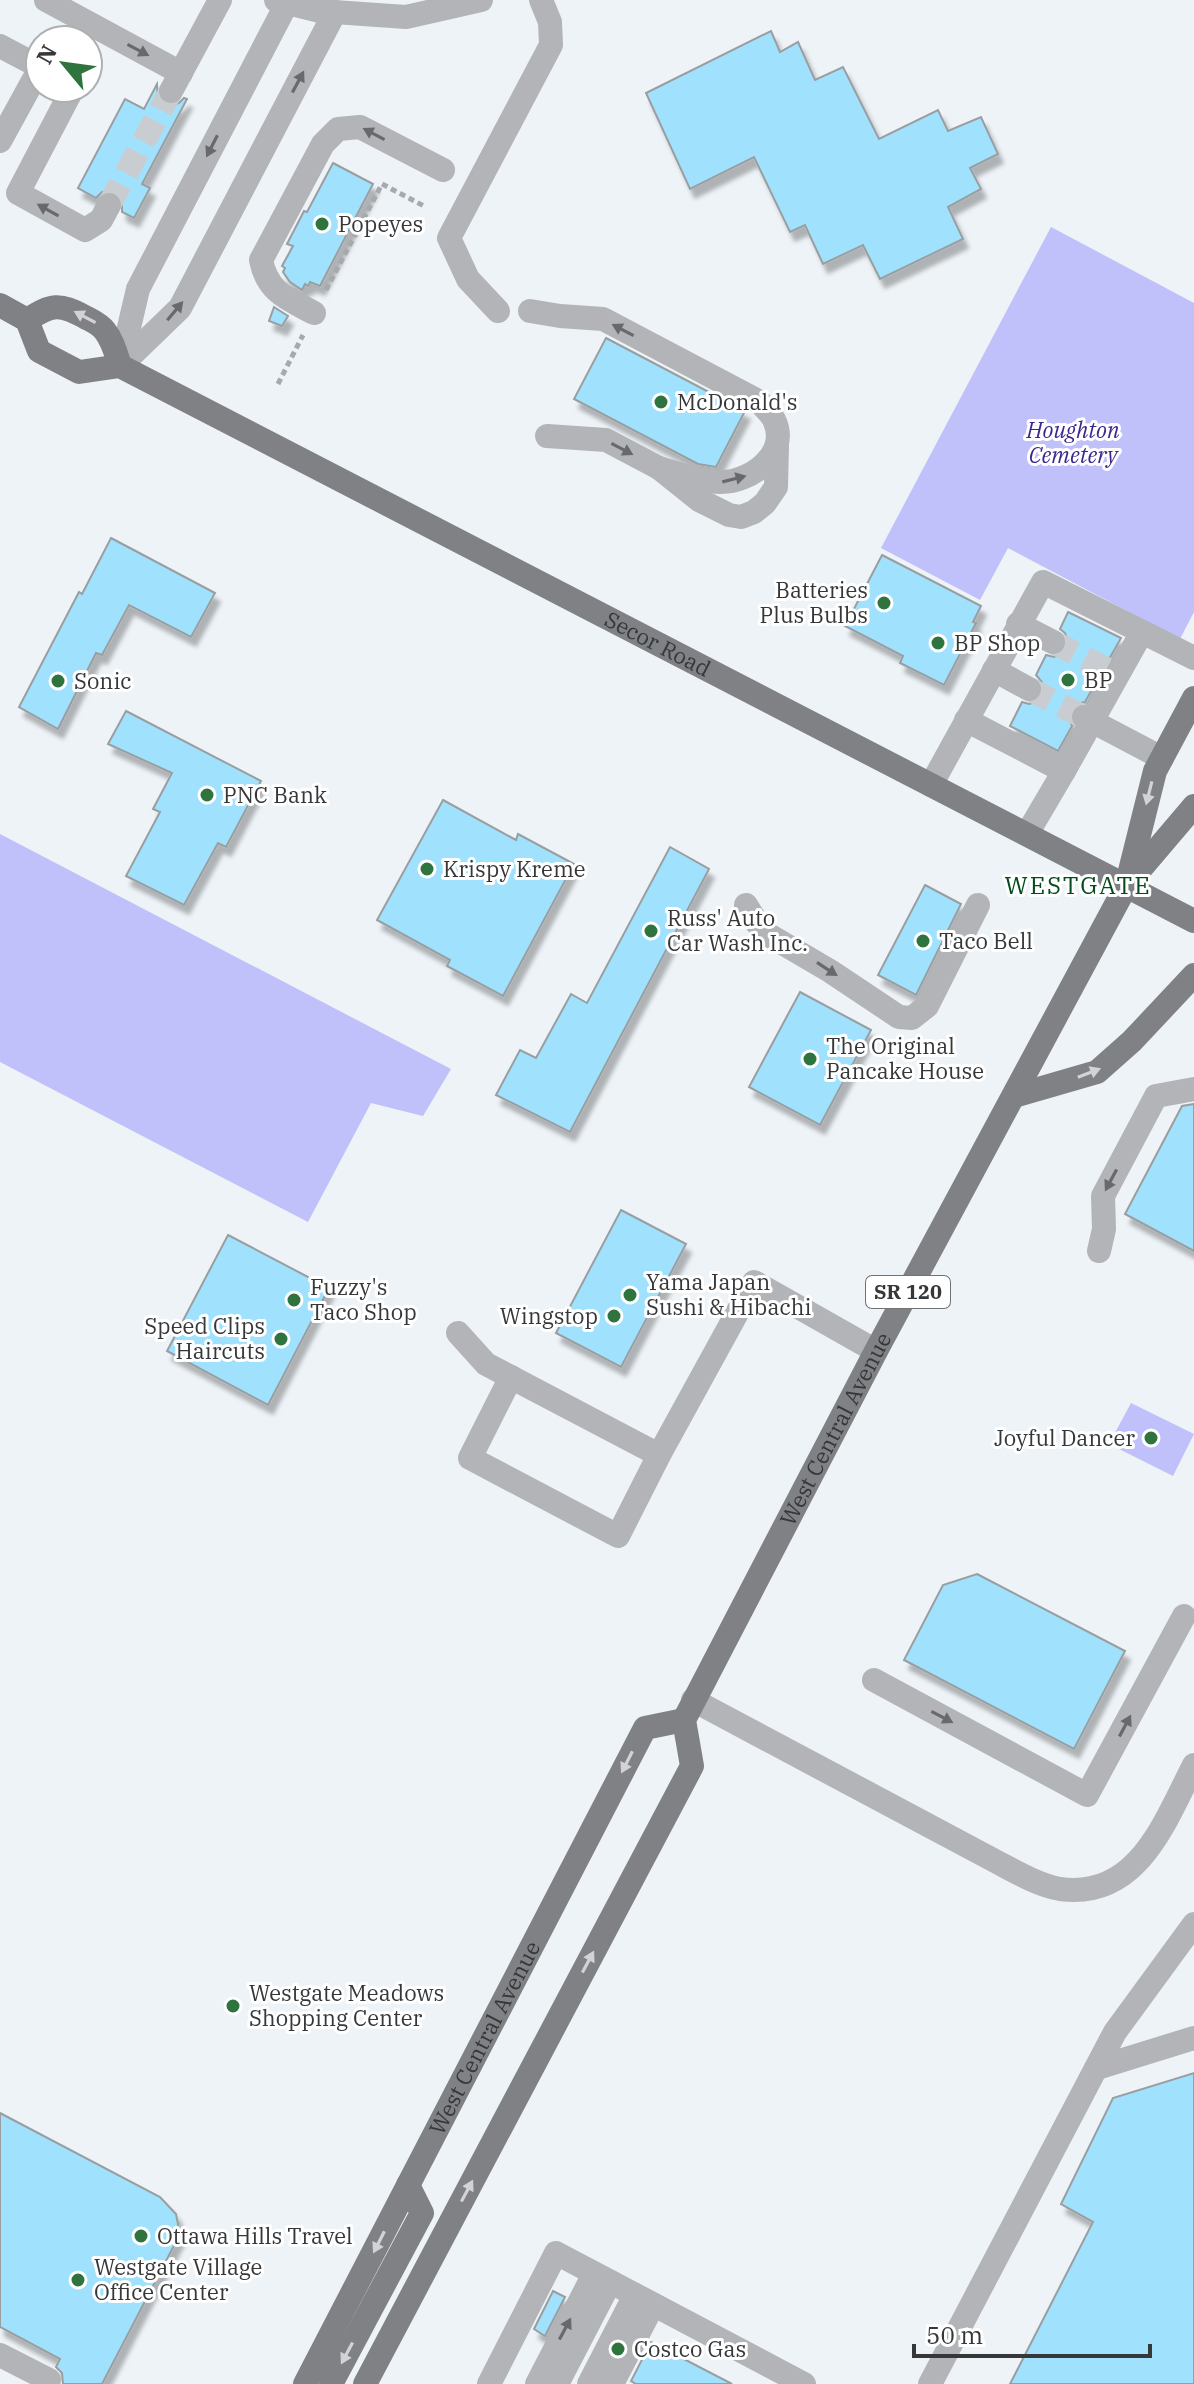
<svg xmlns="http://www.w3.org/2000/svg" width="1194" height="2384" viewBox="0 0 1194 2384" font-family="'IBM Plex Serif',serif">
<defs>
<filter id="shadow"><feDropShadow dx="5" dy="9" stdDeviation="2" flood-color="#0004"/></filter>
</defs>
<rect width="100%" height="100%" fill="#eef3f7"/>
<g fill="#c0c0fa">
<path d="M 1051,227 L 1194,303 L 1194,612 L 1180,639 L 1008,548 L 980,600 L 881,548 Z"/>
<path d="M 0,834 L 451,1069 L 423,1116 L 371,1103 L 308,1222 L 0,1062 Z"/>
<path d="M 1131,1403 L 1194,1434 L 1173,1476 L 1109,1444 Z"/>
</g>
<g fill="#a0e2fe" stroke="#999ea1" stroke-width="2" filter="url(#shadow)">
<path d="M 771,31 L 780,52 L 798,42 L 815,80 L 843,67 L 879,139 L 938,110 L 948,131 L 981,117 L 998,154 L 970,168 L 981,189 L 948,207 L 963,239 L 880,279 L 863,245 L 823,264 L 805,225 L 790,232 L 754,157 L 690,189 L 646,93 Z"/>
<path d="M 157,84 L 158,98 L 165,104 L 172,106 L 179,103 L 184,98 L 187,99 L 142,184 L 150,188 L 134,218 L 122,212 L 122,198 L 115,191 L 102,192 L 96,198 L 78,188 L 125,99 L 144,109 Z"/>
<path d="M 333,163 L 373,184 L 320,286 L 310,282 L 308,286 L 305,284 L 302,290 L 290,282 L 283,272 L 285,268 L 282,266 L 293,246 L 287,244 L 304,211 L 307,212 Z"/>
<path d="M 274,307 L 288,316 L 282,326 L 269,321 Z"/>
<path d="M 606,338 L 745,411 L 716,467 L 698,464 L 574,399 Z"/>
<path d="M 111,538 L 215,593 L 191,637 L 129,605 L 102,655 L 96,653 L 58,729 L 19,707 L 79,592 L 82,594 Z"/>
<path d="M 882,555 L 981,606 L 973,622 L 976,623 L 944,685 L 900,663 L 903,656 L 845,626 Z"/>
<path d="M 1068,612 L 1121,638 L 1085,702 L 1077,704 L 1071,709 L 1069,718 L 1072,726 L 1058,751 L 1010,726 L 1022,702 L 1029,704 L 1036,702 L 1042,695 L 1042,682 L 1036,675 L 1046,655 L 1054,657 L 1066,650 L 1068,640 L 1065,633 L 1060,629 Z"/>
<path d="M 126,711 L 261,781 L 226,847 L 218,843 L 184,905 L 126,876 L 160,812 L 153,809 L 172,773 L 108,744 Z"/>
<path d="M 443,800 L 516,840 L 518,834 L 574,864 L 503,996 L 447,966 L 450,960 L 377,920 Z"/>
<path d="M 670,847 L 709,869 L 570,1132 L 496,1095 L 520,1050 L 536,1058 L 571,994 L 587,1003 Z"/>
<path d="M 925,885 L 961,904 L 916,995 L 878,975 Z"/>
<path d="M 800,992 L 871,1030 L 820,1125 L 749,1087 Z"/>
<path d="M 1194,1104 L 1194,1251 L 1125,1214 L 1182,1106 Z"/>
<path d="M 621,1210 L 686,1244 L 621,1367 L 556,1333 Z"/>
<path d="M 228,1235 L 329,1288 L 268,1405 L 167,1351 Z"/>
<path d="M 977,1574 L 1125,1651 L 1074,1749 L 904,1660 L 943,1585 Z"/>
<path d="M 1194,2073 L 1194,2384 L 1010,2384 L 1093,2222 L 1061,2204 L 1113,2098 Z"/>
<path d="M 0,2113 L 160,2197 L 176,2214 L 180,2234 L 102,2384 L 63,2384 L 62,2373 L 56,2367 L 60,2359 L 0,2327 Z"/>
<path d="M 553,2291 L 565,2297 L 545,2336 L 534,2329 Z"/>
<path d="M 651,2342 L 732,2384 L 636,2384 L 631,2381 Z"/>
</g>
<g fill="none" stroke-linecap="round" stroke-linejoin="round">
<g stroke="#c9cdd1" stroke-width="24" stroke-dasharray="24 12" stroke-linecap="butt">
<path d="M 109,205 L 171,91"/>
<path d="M 1053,642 L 1108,670"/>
<path d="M 1029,689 L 1084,717"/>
</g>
<g stroke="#a6aaad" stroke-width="5" stroke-dasharray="6 4" stroke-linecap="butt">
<path d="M 326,290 L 382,184 L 424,206"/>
<path d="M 278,384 L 303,335"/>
</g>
<g stroke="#b3b4b7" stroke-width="24">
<path d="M 46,0 L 181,73"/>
<path d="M 276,0 L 320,11 L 406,17 L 481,0"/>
<path d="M 0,46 L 40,67"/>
<path d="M 73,88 L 18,193 L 85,230 L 101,220 L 109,205"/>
<path d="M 171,91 L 220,0"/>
<path d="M 0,141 L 40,68"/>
<path d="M 498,311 L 468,279 L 449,238 L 551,45 L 550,22 L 541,0"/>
<path d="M 530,311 L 560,316 L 603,319 L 760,402 C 764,408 773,415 775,422 C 789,455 749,483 720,482 C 700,482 678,473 659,468"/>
<path d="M 314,313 C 288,299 267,292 261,260 L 323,144 L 338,129 L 360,127 L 443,170"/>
<path d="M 120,366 L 180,308 L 335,12"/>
<path d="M 120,366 L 138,289 L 287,3"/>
<path d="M 547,436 L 606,440 L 659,468 L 699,500 L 729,515 L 741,517 L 754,512 L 765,503 L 776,487 L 777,445"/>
<path d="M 1018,624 L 1053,642"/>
<path d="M 994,670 L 1029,689"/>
<path d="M 1084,717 L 1162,758"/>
<path d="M 966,720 L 1064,771 L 1142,632"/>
<path d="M 931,785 L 1043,582 L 1194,658"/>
<path d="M 1027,834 L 1064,771"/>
<path d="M 746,905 L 762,931 L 830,971 L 899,1017 L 912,1018 L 927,1006 L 978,905"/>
<path d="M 1099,1251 L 1104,1229 L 1103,1196 L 1156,1096 L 1194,1089"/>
<path d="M 458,1333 L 486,1364 L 659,1455 L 754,1282 L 876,1351"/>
<path d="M 511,1377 L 470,1458 L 618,1536 L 659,1455"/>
<path d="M 874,1680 L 1087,1795 L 1184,1616"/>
<path d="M 693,1700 L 997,1862 C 1016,1872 1038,1885 1060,1889 C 1138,1900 1165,1821 1194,1765"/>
<path d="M 1097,2068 L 1194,2038"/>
<path d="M 0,2355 L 49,2380"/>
<path d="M 489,2384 L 556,2253 L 804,2384"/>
<path d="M 537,2384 L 594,2274"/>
<path d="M 557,2384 L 610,2282"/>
<path d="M 589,2384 L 635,2295"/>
<path d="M 612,2384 L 653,2305"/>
<path d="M 930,2384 L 1115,2032 L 1194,1924"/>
</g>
<g stroke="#7f8185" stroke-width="24">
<path id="s1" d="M 0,305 L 27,320 L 39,351 L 79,372 L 120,366 L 1194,921"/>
<path d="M 27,320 C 52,304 59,303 85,317 C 92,321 100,324 105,331 C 113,341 116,354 120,366"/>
<path d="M 1128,879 L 1155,771 L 1194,698"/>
<path d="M 1014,1096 L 1097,1072 L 1132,1041 L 1194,975"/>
<path id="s2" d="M 305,2384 L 645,1728 L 684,1720"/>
<path d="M 331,2384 L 422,2213 L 408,2185"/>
<path id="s3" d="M 365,2384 L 692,1766 L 684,1720 L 876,1351 L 1126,886 L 1194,806"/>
</g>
</g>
<defs><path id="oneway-solid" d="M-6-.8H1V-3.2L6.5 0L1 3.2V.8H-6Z" transform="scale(2)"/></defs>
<g fill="#67696b">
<use href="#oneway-solid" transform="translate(138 50) rotate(28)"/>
<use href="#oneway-solid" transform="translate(298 82) rotate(-62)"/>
<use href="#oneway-solid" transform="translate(374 134) rotate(-152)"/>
<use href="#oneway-solid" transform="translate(212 146) rotate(117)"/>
<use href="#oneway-solid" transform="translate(48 210) rotate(-151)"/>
<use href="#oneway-solid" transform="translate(175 311) rotate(-50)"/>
<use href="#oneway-solid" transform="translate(623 330) rotate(-152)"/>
<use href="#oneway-solid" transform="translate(622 449) rotate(28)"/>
<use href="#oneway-solid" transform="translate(734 479) rotate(-14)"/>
<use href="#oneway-solid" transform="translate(827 969) rotate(33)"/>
<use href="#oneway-solid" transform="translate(1111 1180) rotate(118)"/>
<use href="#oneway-solid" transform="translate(942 1717) rotate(28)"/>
<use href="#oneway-solid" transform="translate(1125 1726) rotate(-62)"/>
<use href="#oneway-solid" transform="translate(565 2329) rotate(-62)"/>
</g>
<g fill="#d2d3d4">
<use href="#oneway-solid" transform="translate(85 317) rotate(-152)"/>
<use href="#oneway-solid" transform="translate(1149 793) rotate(104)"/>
<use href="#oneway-solid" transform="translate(1089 1073) rotate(-21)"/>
<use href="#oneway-solid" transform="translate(627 1762) rotate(117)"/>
<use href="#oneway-solid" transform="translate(588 1962) rotate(-62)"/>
<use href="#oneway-solid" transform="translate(467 2191) rotate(-62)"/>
<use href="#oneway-solid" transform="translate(379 2242) rotate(117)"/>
<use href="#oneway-solid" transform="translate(347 2353) rotate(118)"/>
</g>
<g fill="#2f743f" stroke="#fff" stroke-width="3">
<circle cx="322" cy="224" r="8"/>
<circle cx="661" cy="402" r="8"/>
<circle cx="884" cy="603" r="8"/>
<circle cx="938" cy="643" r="8"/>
<circle cx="1068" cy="680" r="8"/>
<circle cx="58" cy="681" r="8"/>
<circle cx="207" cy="795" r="8"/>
<circle cx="427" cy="869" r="8"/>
<circle cx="651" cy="931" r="8"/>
<circle cx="923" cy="941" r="8"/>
<circle cx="810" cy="1059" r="8"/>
<circle cx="630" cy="1295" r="8"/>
<circle cx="294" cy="1300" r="8"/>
<circle cx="614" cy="1316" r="8"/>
<circle cx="281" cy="1339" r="8"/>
<circle cx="1151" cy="1438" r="8"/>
<circle cx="233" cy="2006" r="8"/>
<circle cx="141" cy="2236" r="8"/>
<circle cx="78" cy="2280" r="8"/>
<circle cx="618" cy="2349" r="8"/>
</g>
<g text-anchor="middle" stroke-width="6" stroke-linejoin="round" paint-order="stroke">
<rect fill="#fff" stroke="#727374" stroke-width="2" x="866" y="1276" width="84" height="32" rx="6"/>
<g font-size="20" font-weight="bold" fill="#353738">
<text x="908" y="1299">SR 120</text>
</g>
<g font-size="22" fill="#353738" stroke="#fff" text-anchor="start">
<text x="338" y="232">Popeyes</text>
<text x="677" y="410">McDonald's</text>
<text x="868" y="598" text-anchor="end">Batteries<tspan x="868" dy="25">Plus Bulbs</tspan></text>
<text x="954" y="651">BP Shop</text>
<text x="1084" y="688">BP</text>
<text x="74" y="689">Sonic</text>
<text x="223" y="803">PNC Bank</text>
<text x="443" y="877">Krispy Kreme</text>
<text x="667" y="926">Russ' Auto<tspan x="667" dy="25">Car Wash Inc.</tspan></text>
<text x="939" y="949">Taco Bell</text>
<text x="826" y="1054">The Original<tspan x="826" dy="25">Pancake House</tspan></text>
<text x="646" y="1290">Yama Japan<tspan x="646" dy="25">Sushi &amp; Hibachi</tspan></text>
<text x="310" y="1295">Fuzzy's<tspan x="310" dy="25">Taco Shop</tspan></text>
<text x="598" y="1324" text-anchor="end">Wingstop</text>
<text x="265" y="1334" text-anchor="end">Speed Clips<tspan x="265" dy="25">Haircuts</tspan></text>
<text x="1135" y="1446" text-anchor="end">Joyful Dancer</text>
<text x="249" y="2001">Westgate Meadows<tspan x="249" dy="25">Shopping Center</tspan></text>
<text x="157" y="2244">Ottawa Hills Travel</text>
<text x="94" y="2275">Westgate Village<tspan x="94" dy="25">Office Center</tspan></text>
<text x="634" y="2357">Costco Gas</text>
</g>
<g font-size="22" font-style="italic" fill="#3c288d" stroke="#fff">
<text x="1073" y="438">Houghton<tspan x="1073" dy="25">Cemetery</tspan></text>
</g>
<g font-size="22" fill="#353738" stroke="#fff">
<text dy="8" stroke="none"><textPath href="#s1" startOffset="756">Secor Road</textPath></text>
<text dy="8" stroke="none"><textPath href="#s3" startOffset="1074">West Central Avenue</textPath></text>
<text dy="8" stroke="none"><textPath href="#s2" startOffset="390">West Central Avenue</textPath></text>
</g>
<g font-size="24" letter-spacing="2" fill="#034b1c" stroke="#fff">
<text x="1078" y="894">WESTGATE</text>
</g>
</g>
<g transform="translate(64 64) rotate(299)"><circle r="38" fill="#ffffff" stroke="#aeafaf" stroke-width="2"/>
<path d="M0-6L14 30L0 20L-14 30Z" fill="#2f743f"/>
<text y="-12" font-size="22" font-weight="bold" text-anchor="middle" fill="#353738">N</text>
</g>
<path d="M914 2344v12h236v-12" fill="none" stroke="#353738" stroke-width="4"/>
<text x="926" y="2344" font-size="24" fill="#353738" stroke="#ffffff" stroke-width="6" paint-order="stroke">50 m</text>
</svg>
